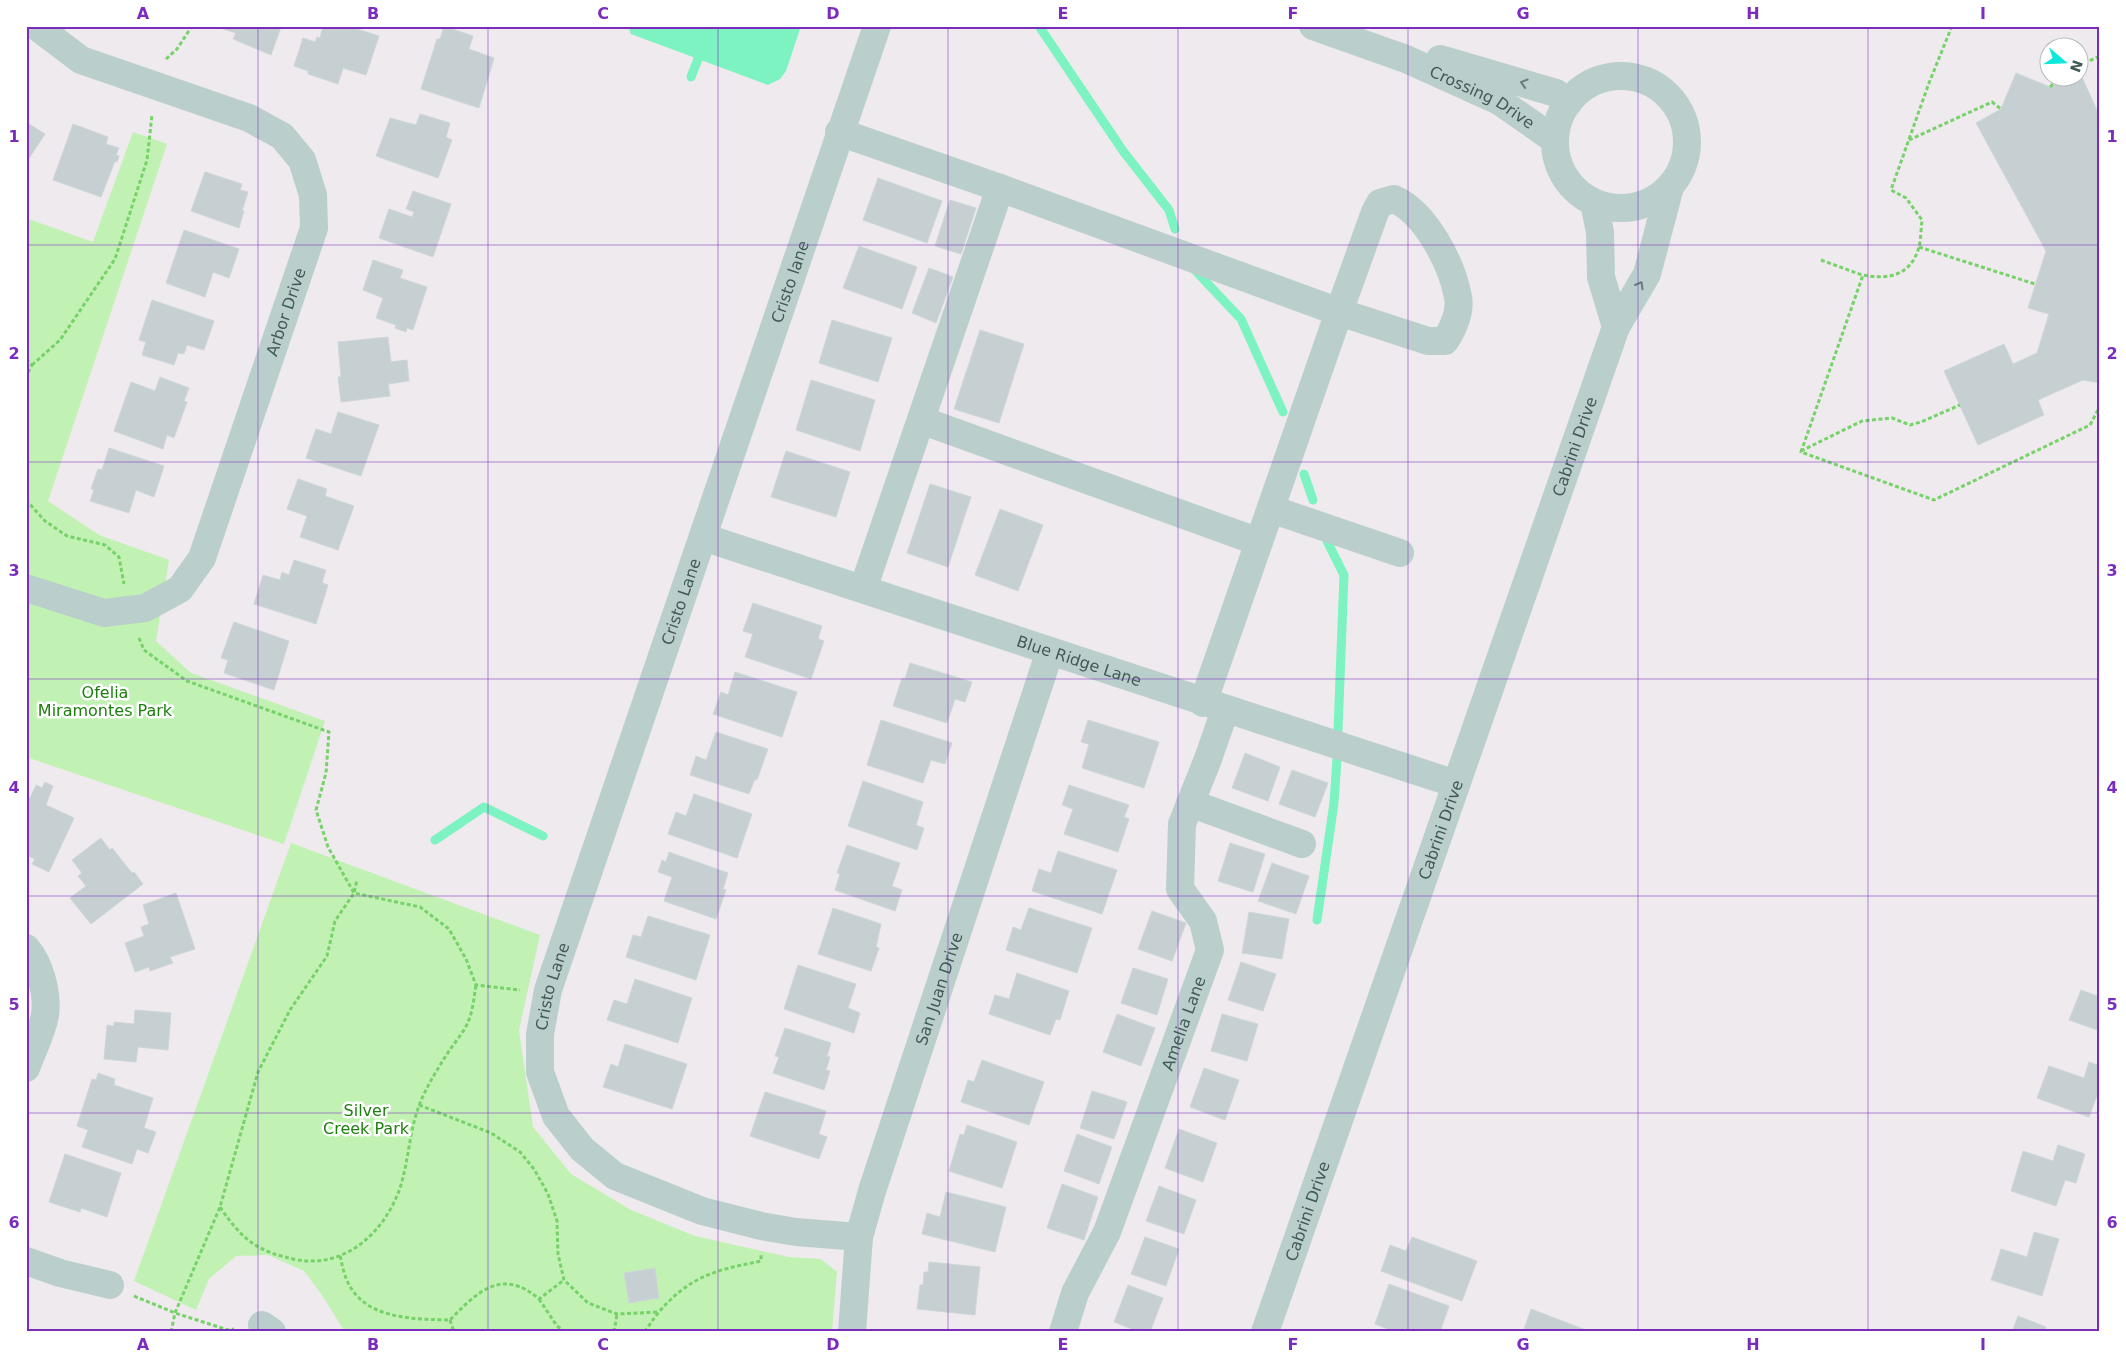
<svg xmlns="http://www.w3.org/2000/svg" width="2126" height="1358" viewBox="0 0 2126 1358" font-family="'DejaVu Sans',sans-serif">
<rect width="100%" height="100%" fill="#eeeaed"/>
<g fill="#c2f2b3">
<path d="M 133,132 L 167,144 L 48,501 L 99,535 L 169,560 L 156,641 L 191,673 L 325,721 L 284,844 L 26,757 L 26,218 L 93,242 Z"/>
<path d="M 291,843 L 540,935 L 519,1030 L 533,1127 L 571,1174 L 631,1210 L 695,1236 L 789,1257 L 821,1259 L 837,1272 L 832,1332 L 345,1332 L 322,1295 L 304,1271 L 268,1255 L 236,1256 L 209,1279 L 196,1310 L 134,1281 Z"/>
</g>
<path fill="#7cf3c1" d="M 628,26 L 801,26 L 786,71 L 780,79 L 768,85 L 631,34 Z"/>
<g fill="none" stroke-linecap="round" stroke-linejoin="round">
<g stroke="#7cf3c1" stroke-width="9">
<path d="M 1039,26 L 1123,151 L 1169,210 L 1175,229"/>
<path d="M 691,77 L 711,26"/>
<path d="M 1192,267 L 1241,319 L 1283,412"/>
<path d="M 1304,474 L 1313,500"/>
<path d="M 1327,541 L 1344,575 L 1338,730"/>
<path d="M 435,840 L 484,807 L 543,836"/>
<path d="M 1317,920 L 1334,803 L 1337,759"/>
</g>
</g>
<g fill="#c6cfd1" stroke="#ced7d8">
<path d="M 224,26 L 278,26 L 281,27 L 271,55 L 233,39 L 236,33 L 223,29 Z"/>
<path d="M 323,26 L 348,26 L 379,36 L 366,75 L 343,68 L 338,84 L 308,74 L 308,71 L 294,66 L 303,38 L 315,42 L 317,37 L 320,38 Z"/>
<path d="M 444,26 L 473,36 L 469,49 L 494,58 L 479,108 L 421,89 L 437,39 L 440,39 Z"/>
<path d="M 2016,73 L 2050,87 L 2071,78 L 2078,78 L 2080,73 L 2100,117 L 2100,383 L 2083,380 L 2038,400 L 2044,415 L 1978,445 L 1944,371 L 2004,344 L 2013,364 L 2037,353 L 2049,314 L 2028,308 L 2046,251 L 1976,123 L 2001,109 Z"/>
<path d="M 420,114 L 450,123 L 446,137 L 452,140 L 438,178 L 376,156 L 390,118 L 416,125 Z"/>
<path d="M 26,122 L 45,134 L 26,163 Z"/>
<path d="M 73,124 L 108,137 L 106,144 L 119,148 L 116,155 L 119,156 L 117,162 L 115,161 L 101,197 L 53,180 Z"/>
<path d="M 205,172 L 242,184 L 240,190 L 248,192 L 242,211 L 244,211 L 239,228 L 191,211 Z"/>
<path d="M 878,178 L 942,201 L 927,243 L 863,220 Z"/>
<path d="M 413,191 L 451,204 L 433,257 L 379,238 L 389,209 L 412,217 L 414,212 L 406,209 Z"/>
<path d="M 950,200 L 976,208 L 961,254 L 935,246 Z"/>
<path d="M 184,230 L 239,249 L 229,278 L 213,272 L 205,297 L 166,283 Z"/>
<path d="M 859,246 L 917,267 L 902,309 L 843,288 Z"/>
<path d="M 373,260 L 403,270 L 400,278 L 427,287 L 413,330 L 407,328 L 406,332 L 395,328 L 396,325 L 376,318 L 383,298 L 363,290 Z"/>
<path d="M 929,268 L 953,277 L 936,323 L 912,313 Z"/>
<path d="M 152,300 L 214,321 L 204,350 L 187,345 L 184,354 L 178,353 L 174,365 L 142,355 L 146,342 L 139,340 Z"/>
<path d="M 832,320 L 892,338 L 878,382 L 819,363 Z"/>
<path d="M 980,330 L 1024,344 L 999,423 L 954,409 Z"/>
<path d="M 388,337 L 391,362 L 407,360 L 409,381 L 388,384 L 390,396 L 341,402 L 338,377 L 341,377 L 338,342 Z"/>
<path d="M 160,377 L 189,388 L 184,401 L 187,402 L 174,438 L 167,435 L 163,449 L 114,431 L 131,382 L 155,391 Z"/>
<path d="M 811,380 L 875,400 L 860,451 L 796,430 Z"/>
<path d="M 338,412 L 379,425 L 361,476 L 306,458 L 316,429 L 331,434 Z"/>
<path d="M 109,448 L 164,466 L 154,497 L 136,490 L 129,513 L 90,501 L 94,490 L 91,489 L 98,469 L 102,470 Z"/>
<path d="M 786,451 L 850,472 L 836,517 L 771,497 Z"/>
<path d="M 298,479 L 327,489 L 325,496 L 354,506 L 338,550 L 300,537 L 307,516 L 287,509 Z"/>
<path d="M 930,484 L 971,497 L 948,567 L 907,553 Z"/>
<path d="M 1000,509 L 1043,525 L 1018,591 L 975,575 Z"/>
<path d="M 294,560 L 326,570 L 322,583 L 328,585 L 316,624 L 254,604 L 263,575 L 280,580 L 282,572 L 289,575 Z"/>
<path d="M 753,603 L 822,626 L 818,639 L 824,641 L 811,679 L 745,657 L 753,634 L 743,631 Z"/>
<path d="M 234,622 L 289,641 L 274,690 L 224,673 L 228,660 L 221,658 Z"/>
<path d="M 910,663 L 972,682 L 965,702 L 955,699 L 947,723 L 893,706 L 902,678 L 905,679 Z"/>
<path d="M 735,672 L 797,692 L 782,737 L 713,714 L 721,692 L 728,695 Z"/>
<path d="M 881,720 L 952,743 L 945,764 L 931,760 L 923,783 L 867,765 Z"/>
<path d="M 1088,720 L 1159,742 L 1144,788 L 1082,768 L 1089,744 L 1081,742 Z"/>
<path d="M 716,732 L 768,749 L 757,780 L 755,779 L 749,794 L 690,775 L 696,756 L 706,760 Z"/>
<path d="M 1245,753 L 1280,767 L 1268,801 L 1232,788 Z"/>
<path d="M 1292,770 L 1328,783 L 1315,817 L 1279,804 Z"/>
<path d="M 863,781 L 923,802 L 916,825 L 924,828 L 917,850 L 848,826 Z"/>
<path d="M 45,782 L 53,786 L 46,805 L 74,818 L 49,872 L 32,864 L 35,859 L 26,855 L 26,796 L 30,798 L 36,785 L 42,788 Z"/>
<path d="M 1069,785 L 1129,805 L 1124,817 L 1129,819 L 1118,852 L 1064,834 L 1073,809 L 1062,805 Z"/>
<path d="M 694,794 L 752,814 L 737,858 L 668,834 L 676,812 L 686,816 Z"/>
<path d="M 101,838 L 110,850 L 112,848 L 132,873 L 134,872 L 143,884 L 91,924 L 70,898 L 86,886 L 78,876 L 82,873 L 72,860 Z"/>
<path d="M 1230,843 L 1265,854 L 1253,892 L 1218,881 Z"/>
<path d="M 847,845 L 900,863 L 892,886 L 902,890 L 895,911 L 835,890 L 840,874 L 837,873 Z"/>
<path d="M 1058,851 L 1117,870 L 1102,914 L 1032,891 L 1039,869 L 1051,873 Z"/>
<path d="M 669,852 L 728,873 L 723,889 L 726,890 L 716,919 L 664,901 L 672,877 L 658,872 L 662,860 L 666,862 Z"/>
<path d="M 1272,863 L 1309,876 L 1296,914 L 1258,901 Z"/>
<path d="M 176,893 L 195,949 L 170,957 L 173,963 L 150,971 L 149,967 L 135,972 L 125,943 L 144,936 L 141,927 L 149,924 L 143,905 Z"/>
<path d="M 833,908 L 881,924 L 876,947 L 879,948 L 871,971 L 818,954 Z"/>
<path d="M 1029,908 L 1092,928 L 1077,973 L 1006,950 L 1013,927 L 1021,930 Z"/>
<path d="M 1152,911 L 1186,923 L 1172,961 L 1138,949 Z"/>
<path d="M 1249,912 L 1289,919 L 1282,959 L 1242,953 Z"/>
<path d="M 648,916 L 710,935 L 696,980 L 626,957 L 633,935 L 641,937 Z"/>
<path d="M 1241,962 L 1276,974 L 1263,1011 L 1228,1000 Z"/>
<path d="M 798,965 L 856,984 L 848,1008 L 860,1013 L 854,1033 L 784,1009 Z"/>
<path d="M 1133,968 L 1168,979 L 1157,1015 L 1121,1003 Z"/>
<path d="M 1017,973 L 1069,991 L 1060,1020 L 1056,1019 L 1050,1035 L 989,1014 L 995,995 L 1009,999 Z"/>
<path d="M 635,979 L 692,998 L 678,1043 L 607,1020 L 614,1000 L 627,1004 Z"/>
<path d="M 2081,990 L 2100,997 L 2100,1031 L 2069,1020 Z"/>
<path d="M 135,1010 L 171,1013 L 168,1050 L 138,1047 L 136,1062 L 104,1059 L 107,1025 L 114,1026 L 114,1022 L 134,1024 Z"/>
<path d="M 1117,1014 L 1155,1028 L 1141,1066 L 1103,1052 Z"/>
<path d="M 1222,1014 L 1258,1024 L 1247,1061 L 1211,1051 Z"/>
<path d="M 785,1028 L 831,1043 L 827,1056 L 830,1057 L 826,1070 L 830,1071 L 824,1090 L 773,1073 L 779,1057 L 775,1056 Z"/>
<path d="M 625,1044 L 687,1064 L 672,1109 L 603,1087 L 611,1064 L 618,1067 Z"/>
<path d="M 982,1060 L 1044,1082 L 1029,1125 L 961,1102 L 968,1080 L 974,1082 Z"/>
<path d="M 2089,1062 L 2100,1066 L 2100,1093 L 2098,1093 L 2089,1117 L 2037,1098 L 2049,1066 L 2084,1078 Z"/>
<path d="M 1204,1068 L 1239,1080 L 1225,1120 L 1190,1107 Z"/>
<path d="M 98,1073 L 115,1079 L 114,1085 L 153,1098 L 144,1128 L 156,1132 L 148,1153 L 137,1149 L 132,1164 L 82,1147 L 88,1130 L 77,1126 L 92,1079 L 96,1080 Z"/>
<path d="M 1092,1091 L 1127,1102 L 1114,1139 L 1080,1128 Z"/>
<path d="M 765,1092 L 826,1111 L 819,1134 L 827,1137 L 819,1159 L 750,1136 Z"/>
<path d="M 967,1125 L 1017,1142 L 1002,1188 L 949,1171 L 960,1134 L 964,1135 Z"/>
<path d="M 1179,1129 L 1217,1143 L 1203,1182 L 1165,1168 Z"/>
<path d="M 1077,1134 L 1112,1147 L 1099,1184 L 1064,1171 Z"/>
<path d="M 2058,1145 L 2085,1154 L 2076,1183 L 2065,1180 L 2056,1206 L 2011,1191 L 2023,1151 L 2053,1161 Z"/>
<path d="M 65,1154 L 121,1173 L 107,1217 L 81,1208 L 80,1212 L 49,1202 Z"/>
<path d="M 1062,1184 L 1098,1197 L 1084,1240 L 1047,1228 Z"/>
<path d="M 1159,1186 L 1196,1200 L 1184,1234 L 1146,1221 Z"/>
<path d="M 946,1192 L 1006,1207 L 995,1252 L 922,1234 L 927,1213 L 940,1217 Z"/>
<path d="M 2034,1232 L 2059,1239 L 2042,1296 L 1991,1280 L 2001,1249 L 2027,1257 Z"/>
<path d="M 1145,1237 L 1179,1249 L 1166,1286 L 1131,1274 Z"/>
<path d="M 1412,1237 L 1477,1261 L 1462,1301 L 1381,1271 L 1390,1245 L 1406,1251 Z"/>
<path d="M 929,1262 L 980,1267 L 975,1315 L 917,1309 L 920,1285 L 923,1285 L 924,1272 L 928,1272 Z"/>
<path d="M 655,1268 L 659,1298 L 629,1303 L 624,1273 Z"/>
<path d="M 1389,1284 L 1449,1306 L 1440,1332 L 1395,1332 L 1375,1324 Z"/>
<path d="M 1128,1285 L 1163,1298 L 1150,1332 L 1140,1332 L 1114,1322 Z"/>
<path d="M 1531,1309 L 1591,1332 L 1523,1332 Z"/>
<path d="M 2018,1316 L 2046,1327 L 2044,1332 L 2012,1332 Z"/>
</g>
<g fill="none" stroke-linecap="round" stroke-linejoin="round">
<g stroke="#76d269" stroke-width="3" stroke-dasharray="4 2.5" stroke-linecap="butt">
<path d="M 1952,26 L 1929,83 L 1891,190 L 1906,198 L 1922,220 C 1921,228 1921,239 1919,247 C 1911,276 1888,280 1863,275 L 1801,452 L 1934,500 L 2090,425 L 2100,406"/>
<path d="M 166,59 L 177,49 L 192,26"/>
<path d="M 2078,66 L 2100,56"/>
<path d="M 2050,87 L 2059,78"/>
<path d="M 1909,140 L 1992,102 L 2001,109"/>
<path d="M 1919,247 L 2035,284"/>
<path d="M 1821,260 L 1862,275"/>
<path d="M 26,359 L 32,365 L 26,376"/>
<path d="M 32,365 L 60,340 L 115,259 L 147,160 L 152,115"/>
<path d="M 1801,451 L 1862,421 L 1892,418 L 1910,425 L 1921,422 L 1960,405"/>
<path d="M 26,500 L 45,521 L 67,536 L 105,545 L 119,557 L 124,584"/>
<path d="M 139,638 L 144,650 L 187,681 L 329,732 L 326,773 L 316,810 L 328,847 L 354,893 L 420,907 L 449,929 L 466,959 L 476,985 L 520,990"/>
<path d="M 419,1105 L 491,1133 L 520,1152 L 534,1169 L 548,1194 L 557,1221 L 558,1254 L 564,1280 L 588,1303 L 617,1314 L 659,1312"/>
<path d="M 220,1207 C 243,1241 258,1252 298,1260 C 347,1268 385,1231 400,1188 C 409,1160 409,1131 420,1103 C 428,1084 438,1068 449,1051 C 455,1042 464,1032 468,1022 C 473,1011 474,997 476,985"/>
<path d="M 340,1256 C 342,1263 343,1271 346,1278 C 362,1320 413,1319 450,1320 C 477,1292 502,1267 539,1299 L 564,1280"/>
<path d="M 134,1296 L 175,1313 L 228,1330 L 234,1329"/>
<path d="M 539,1299 L 557,1326 L 565,1332"/>
<path d="M 450,1320 L 454,1332"/>
<path d="M 171,1332 L 175,1313 L 220,1207 L 258,1072 L 290,1010 L 327,956 L 335,921 L 354,893 L 357,880"/>
<path d="M 614,1332 L 617,1314"/>
<path d="M 645,1332 C 659,1308 682,1285 708,1275 C 724,1268 743,1265 761,1261 L 761,1254"/>
</g>
<g stroke="#bacfcc" stroke-width="28">
<path id="s1" d="M 1313,26 L 1406,59 L 1499,101 L 1555,140"/>
<path d="M 1440,59 L 1556,93 L 1569,102"/>
<circle cx="1621" cy="142" r="66"/>
<path d="M 839,132 L 1000,188 L 1339,312 L 1203,703"/>
<path d="M 1394,199 C 1426,213 1452,264 1458,297 C 1461,311 1453,329 1445,341 L 1428,341 L 1339,312 L 1375,212 L 1380,203 Z"/>
<path d="M 1594,203 L 1600,232 L 1601,277 L 1616,327"/>
<path d="M 921,420 L 1259,542"/>
<path d="M 1271,509 L 1400,553"/>
<path id="s2" d="M 703,537 C 954,618 1204,703 1456,784"/>
<path id="s3" d="M 26,588 L 104,613 L 145,608 L 180,589 L 202,558 L 314,228 L 313,195 L 302,160 L 282,136 L 249,118 L 81,60 L 36,26"/>
<path d="M 863,589 L 1000,188"/>
<path d="M 1190,803 L 1302,844"/>
<path d="M 26,948 C 40,963 48,994 45,1015 C 42,1033 32,1051 26,1068"/>
<path id="s4" d="M 859,1237 L 796,1232 L 761,1226 L 702,1211 L 615,1176 L 582,1149 L 556,1116 L 540,1072 L 540,1034 L 548,990 L 877,26"/>
<path d="M 26,1261 L 60,1273 L 110,1285"/>
<path d="M 262,1325 L 272,1332"/>
<path id="s5" d="M 852,1332 L 859,1237 L 872,1191 L 1050,651"/>
<path id="s6" d="M 1063,1332 L 1075,1293 L 1107,1232 L 1210,950 L 1203,921 L 1180,889 L 1182,824 L 1208,759 L 1225,710"/>
<path id="s7" d="M 1265,1332 L 1616,327 L 1647,274 L 1670,187"/>
</g>
</g>
<defs><path id="oneway-chevron" d="M-2-3.5L2.5 0L-2 3.5" fill="none" stroke-width="1.6" stroke-linecap="round" stroke-linejoin="round" transform="scale(1.25)"/></defs>
<g stroke="#667d79">
<use href="#oneway-chevron" transform="translate(1524 83) rotate(-163)"/>
<use href="#oneway-chevron" transform="translate(1640 285) rotate(-60)"/>
</g>
<path fill="none" stroke="#7b2cbf" stroke-width="1" stroke-opacity="0.55" d="M 258,26 L 258,1332M 488,26 L 488,1332M 718,26 L 718,1332M 948,26 L 948,1332M 1178,26 L 1178,1332M 1408,26 L 1408,1332M 1638,26 L 1638,1332M 1868,26 L 1868,1332M 26,245 L 2100,245M 26,462 L 2100,462M 26,679 L 2100,679M 26,896 L 2100,896M 26,1113 L 2100,1113"/>
<g text-anchor="middle" stroke-width="5" stroke-linejoin="round" paint-order="stroke">
<g font-size="16" fill="#425a56" stroke="#fff">
<text dy="6" stroke="none"><textPath href="#s1" startOffset="184">Crossing Drive</textPath></text>
<text dy="6" stroke="none"><textPath href="#s4" startOffset="1216">Cristo lane</textPath></text>
<text dy="6" stroke="none"><textPath href="#s3" startOffset="461">Arbor Drive</textPath></text>
<text dy="6" stroke="none"><textPath href="#s7" startOffset="938">Cabrini Drive</textPath></text>
<text dy="6" stroke="none"><textPath href="#s4" startOffset="878">Cristo Lane</textPath></text>
<text dy="6" stroke="none"><textPath href="#s2" startOffset="396">Blue Ridge Lane</textPath></text>
<text dy="6" stroke="none"><textPath href="#s7" startOffset="532">Cabrini Drive</textPath></text>
<text dy="6" stroke="none"><textPath href="#s4" startOffset="472">Cristo Lane</textPath></text>
<text dy="6" stroke="none"><textPath href="#s5" startOffset="356">San Juan Drive</textPath></text>
<text dy="6" stroke="none"><textPath href="#s6" startOffset="332">Amelia Lane</textPath></text>
<text dy="6" stroke="none"><textPath href="#s7" startOffset="128">Cabrini Drive</textPath></text>
</g>
<g font-size="16" fill="#1d7f0e" stroke="#fff">
<text x="105" y="698">Ofelia<tspan x="105" dy="18">Miramontes Park</tspan></text>
<text x="366" y="1116">Silver<tspan x="366" dy="18">Creek Park</tspan></text>
</g>
</g>
<rect width="2126" height="1358" fill="none" stroke="#ffffff" stroke-width="55"/>
<g transform="translate(2064 62) rotate(109)"><circle r="24" fill="#ffffff" stroke="#b3bdbb"/>
<path d="M0-4L9 19L0 12L-9 19Z" fill="#0ae9db"/>
<text y="-8" font-size="14" font-weight="bold" text-anchor="middle" fill="#425a56">N</text>
</g>
<rect x="28" y="28" width="2070" height="1302" fill="none" stroke="#7b2cbf" stroke-width="2"/>
<g font-size="16" text-anchor="middle" font-weight="bold" fill="#7b2cbf">
<text x="143" y="19">A</text>
<text x="373" y="19">B</text>
<text x="603" y="19">C</text>
<text x="833" y="19">D</text>
<text x="1063" y="19">E</text>
<text x="1293" y="19">F</text>
<text x="1523" y="19">G</text>
<text x="1753" y="19">H</text>
<text x="1983" y="19">I</text>
<text x="14" y="142">1</text>
<text x="2112" y="142">1</text>
<text x="14" y="359">2</text>
<text x="2112" y="359">2</text>
<text x="14" y="576">3</text>
<text x="2112" y="576">3</text>
<text x="14" y="793">4</text>
<text x="2112" y="793">4</text>
<text x="14" y="1010">5</text>
<text x="2112" y="1010">5</text>
<text x="14" y="1228">6</text>
<text x="2112" y="1228">6</text>
<text x="143" y="1350">A</text>
<text x="373" y="1350">B</text>
<text x="603" y="1350">C</text>
<text x="833" y="1350">D</text>
<text x="1063" y="1350">E</text>
<text x="1293" y="1350">F</text>
<text x="1523" y="1350">G</text>
<text x="1753" y="1350">H</text>
<text x="1983" y="1350">I</text>
</g>
</svg>
